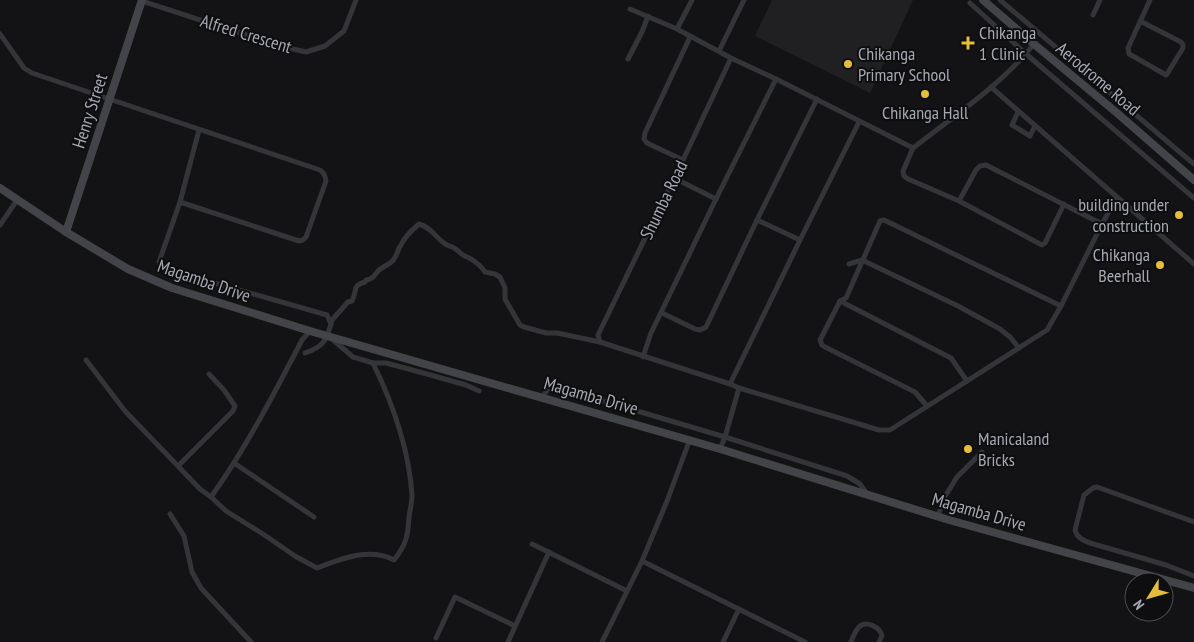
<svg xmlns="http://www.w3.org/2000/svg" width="1194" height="642" viewBox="0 0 1194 642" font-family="'PT Sans Narrow',sans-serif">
<rect width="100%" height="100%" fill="#131315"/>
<path fill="#201f22" d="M 772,0 L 913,0 L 870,93 L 755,36 Z"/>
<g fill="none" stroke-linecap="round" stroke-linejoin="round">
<g stroke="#343539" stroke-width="5">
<path d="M 1000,0 L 1194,164"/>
<path d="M 142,1 L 280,46 L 306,52 L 325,46 L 344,31 L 356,0"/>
<path d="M 970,3 L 1026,54 L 1194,198"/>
<path d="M 630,9 L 677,29 L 731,58 L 776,79 L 913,148 C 954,116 1000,86 1034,44"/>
<path d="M 1093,15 L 1100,0"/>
<path d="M 1140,21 L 1181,42 L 1183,45 L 1183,48 L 1167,74 L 1166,75 L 1131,55 L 1129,54 L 1128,48 L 1150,0"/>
<path d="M 677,29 L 692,0"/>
<path d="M 0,34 L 24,68 L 32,73 L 320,170 C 324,173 325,175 326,181 L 306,237 L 303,240 L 299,241 L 180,202"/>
<path d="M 719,51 L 744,0"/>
<path d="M 628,59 L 642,32 L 648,16"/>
<path d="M 1018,112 L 1012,125 L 1030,136 L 1035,126"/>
<path d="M 199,130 L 180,202 L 159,262 L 162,268 L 327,315 L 331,324 C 326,341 323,347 305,353"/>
<path d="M 913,148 L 903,171 L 904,176 L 908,179 L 959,201 L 976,170 L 980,166 L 986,165 L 1102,224"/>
<path d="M 683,160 L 647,143 L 644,139 L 645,133 L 690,37"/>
<path d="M 674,178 L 716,199"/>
<path d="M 1117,197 L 1194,264"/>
<path d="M 959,201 L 1042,245 L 1045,243 L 1064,204"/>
<path d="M 757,220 L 800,240"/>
<path d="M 0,225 L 17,200"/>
<path d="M 849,264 L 862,260 L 958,306 L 1000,329 L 1010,337 L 1019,348"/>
<path d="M 840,301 L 951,358 L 967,381"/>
<path d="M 662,313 L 695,329 L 700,330 L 706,327 L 757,220 L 817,99"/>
<path d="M 331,324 L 332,320 L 348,302 L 352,301 C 358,290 351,286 365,282 L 366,280 C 373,279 374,276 378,271 C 383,266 390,265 394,259 C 397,255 398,249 401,245 C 405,236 412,230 419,224 C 431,227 435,237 444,243 C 447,246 451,246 454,248 C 458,250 460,253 463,255 C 466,257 468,257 471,259 C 475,261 483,268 485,272 L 495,274 L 500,277 L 505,288 L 505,299 L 520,325 L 524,327 L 546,333 L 557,333 L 600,342 L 730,384 L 739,388 L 879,430 L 890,430 L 1047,330 L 1061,306 L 1102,224 L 1117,197 L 991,87"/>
<path d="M 600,342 L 598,335 L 683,160 L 731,58"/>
<path d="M 643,357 L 651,333 L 716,199 L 776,79"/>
<path d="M 86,360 L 125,411 L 200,489 L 211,497 C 246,448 274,394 302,340 L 310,331"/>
<path d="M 373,363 L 386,363 L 416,371 L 466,385 L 479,391"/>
<path d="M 730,384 L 800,240 L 859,122"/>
<path d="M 542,397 L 550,387 L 553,386 L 725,437 L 847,476 L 860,484 L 867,494"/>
<path d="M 927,406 L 915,392 L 825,347 L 822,345 L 820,340 L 840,301 L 846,298 L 880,221 L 884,220 L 1061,306"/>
<path d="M 720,449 L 725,437 L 739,388"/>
<path d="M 234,463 L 314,517"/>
<path d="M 178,466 L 233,411 L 235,406 L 224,390 L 209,374"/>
<path d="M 211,497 L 226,511 L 263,534 L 295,556 L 317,568 C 341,559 369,547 394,560 C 406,545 408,536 409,517 C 410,510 412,502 412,495 C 409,450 392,402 373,363 L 353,357 L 332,339"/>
<path d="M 170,514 L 184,536 L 192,572 L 201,588 L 251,642"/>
<path d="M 938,516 L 944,498 L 957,477 L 982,452"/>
<path d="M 1194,522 L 1097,487 L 1093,488 L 1084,495 L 1075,530 C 1077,538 1083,540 1090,543 L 1166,565 L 1194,576"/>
<path d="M 532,544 L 627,591"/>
<path d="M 642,561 L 805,642"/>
<path d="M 436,638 L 455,597 L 515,626"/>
<path d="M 508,642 L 549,552"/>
<path d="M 602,642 L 642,561 L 667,501 L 690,439"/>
<path d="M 723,642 L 739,609"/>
<path d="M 851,642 C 853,637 855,631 859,627 C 866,620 880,627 882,636 L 879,642"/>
</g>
<g stroke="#434449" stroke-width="8">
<path d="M 983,0 L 1034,44 L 1117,113 L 1194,180"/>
<path d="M 0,188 L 66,232 L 128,269 L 172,288 L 310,331 L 720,449 L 949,520 L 1194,588"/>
<path d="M 66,232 L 142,0"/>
</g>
</g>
<g fill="#e5bd3b" stroke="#0e0e10" stroke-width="2">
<path d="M965.5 35.5h5v5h5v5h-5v5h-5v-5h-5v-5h5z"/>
<circle cx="848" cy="64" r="5"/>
<circle cx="925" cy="94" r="5"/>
<circle cx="1179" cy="215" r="5"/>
<circle cx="1160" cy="265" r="5"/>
<circle cx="968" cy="449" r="5"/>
</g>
<g text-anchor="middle" stroke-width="4" stroke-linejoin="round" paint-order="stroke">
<g font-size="18" fill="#a6a9b4" stroke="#0e0e10" text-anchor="start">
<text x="979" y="39">Chikanga<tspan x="979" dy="21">1 Clinic</tspan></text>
<text x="858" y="60">Chikanga<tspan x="858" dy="21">Primary School</tspan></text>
<text x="925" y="119" text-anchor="middle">Chikanga Hall</text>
<text x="1169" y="211" text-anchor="end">building under<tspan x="1169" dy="21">construction</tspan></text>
<text x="1150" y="261" text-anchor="end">Chikanga<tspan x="1150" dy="21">Beerhall</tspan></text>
<text x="978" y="445">Manicaland<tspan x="978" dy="21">Bricks</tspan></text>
</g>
<g font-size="18" fill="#a6a9b4" stroke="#0e0e10">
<text transform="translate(246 34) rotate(17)" y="6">Alfred Crescent</text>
<text transform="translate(1098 79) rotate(40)" y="6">Aerodrome Road</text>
<text transform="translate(90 111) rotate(-72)" y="6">Henry Street</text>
<text transform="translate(664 200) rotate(-64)" y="6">Shumba Road</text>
<text transform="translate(204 281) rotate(19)" y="6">Magamba Drive</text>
<text transform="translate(591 396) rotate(16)" y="6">Magamba Drive</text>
<text transform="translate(979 512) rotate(16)" y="6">Magamba Drive</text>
</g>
</g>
<g transform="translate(1149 597) rotate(233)"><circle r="24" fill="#0e0e10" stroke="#4b4c52"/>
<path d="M0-4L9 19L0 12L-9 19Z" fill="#e5bd3b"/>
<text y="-8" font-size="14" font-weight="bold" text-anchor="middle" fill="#a6a9b4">N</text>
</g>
</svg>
